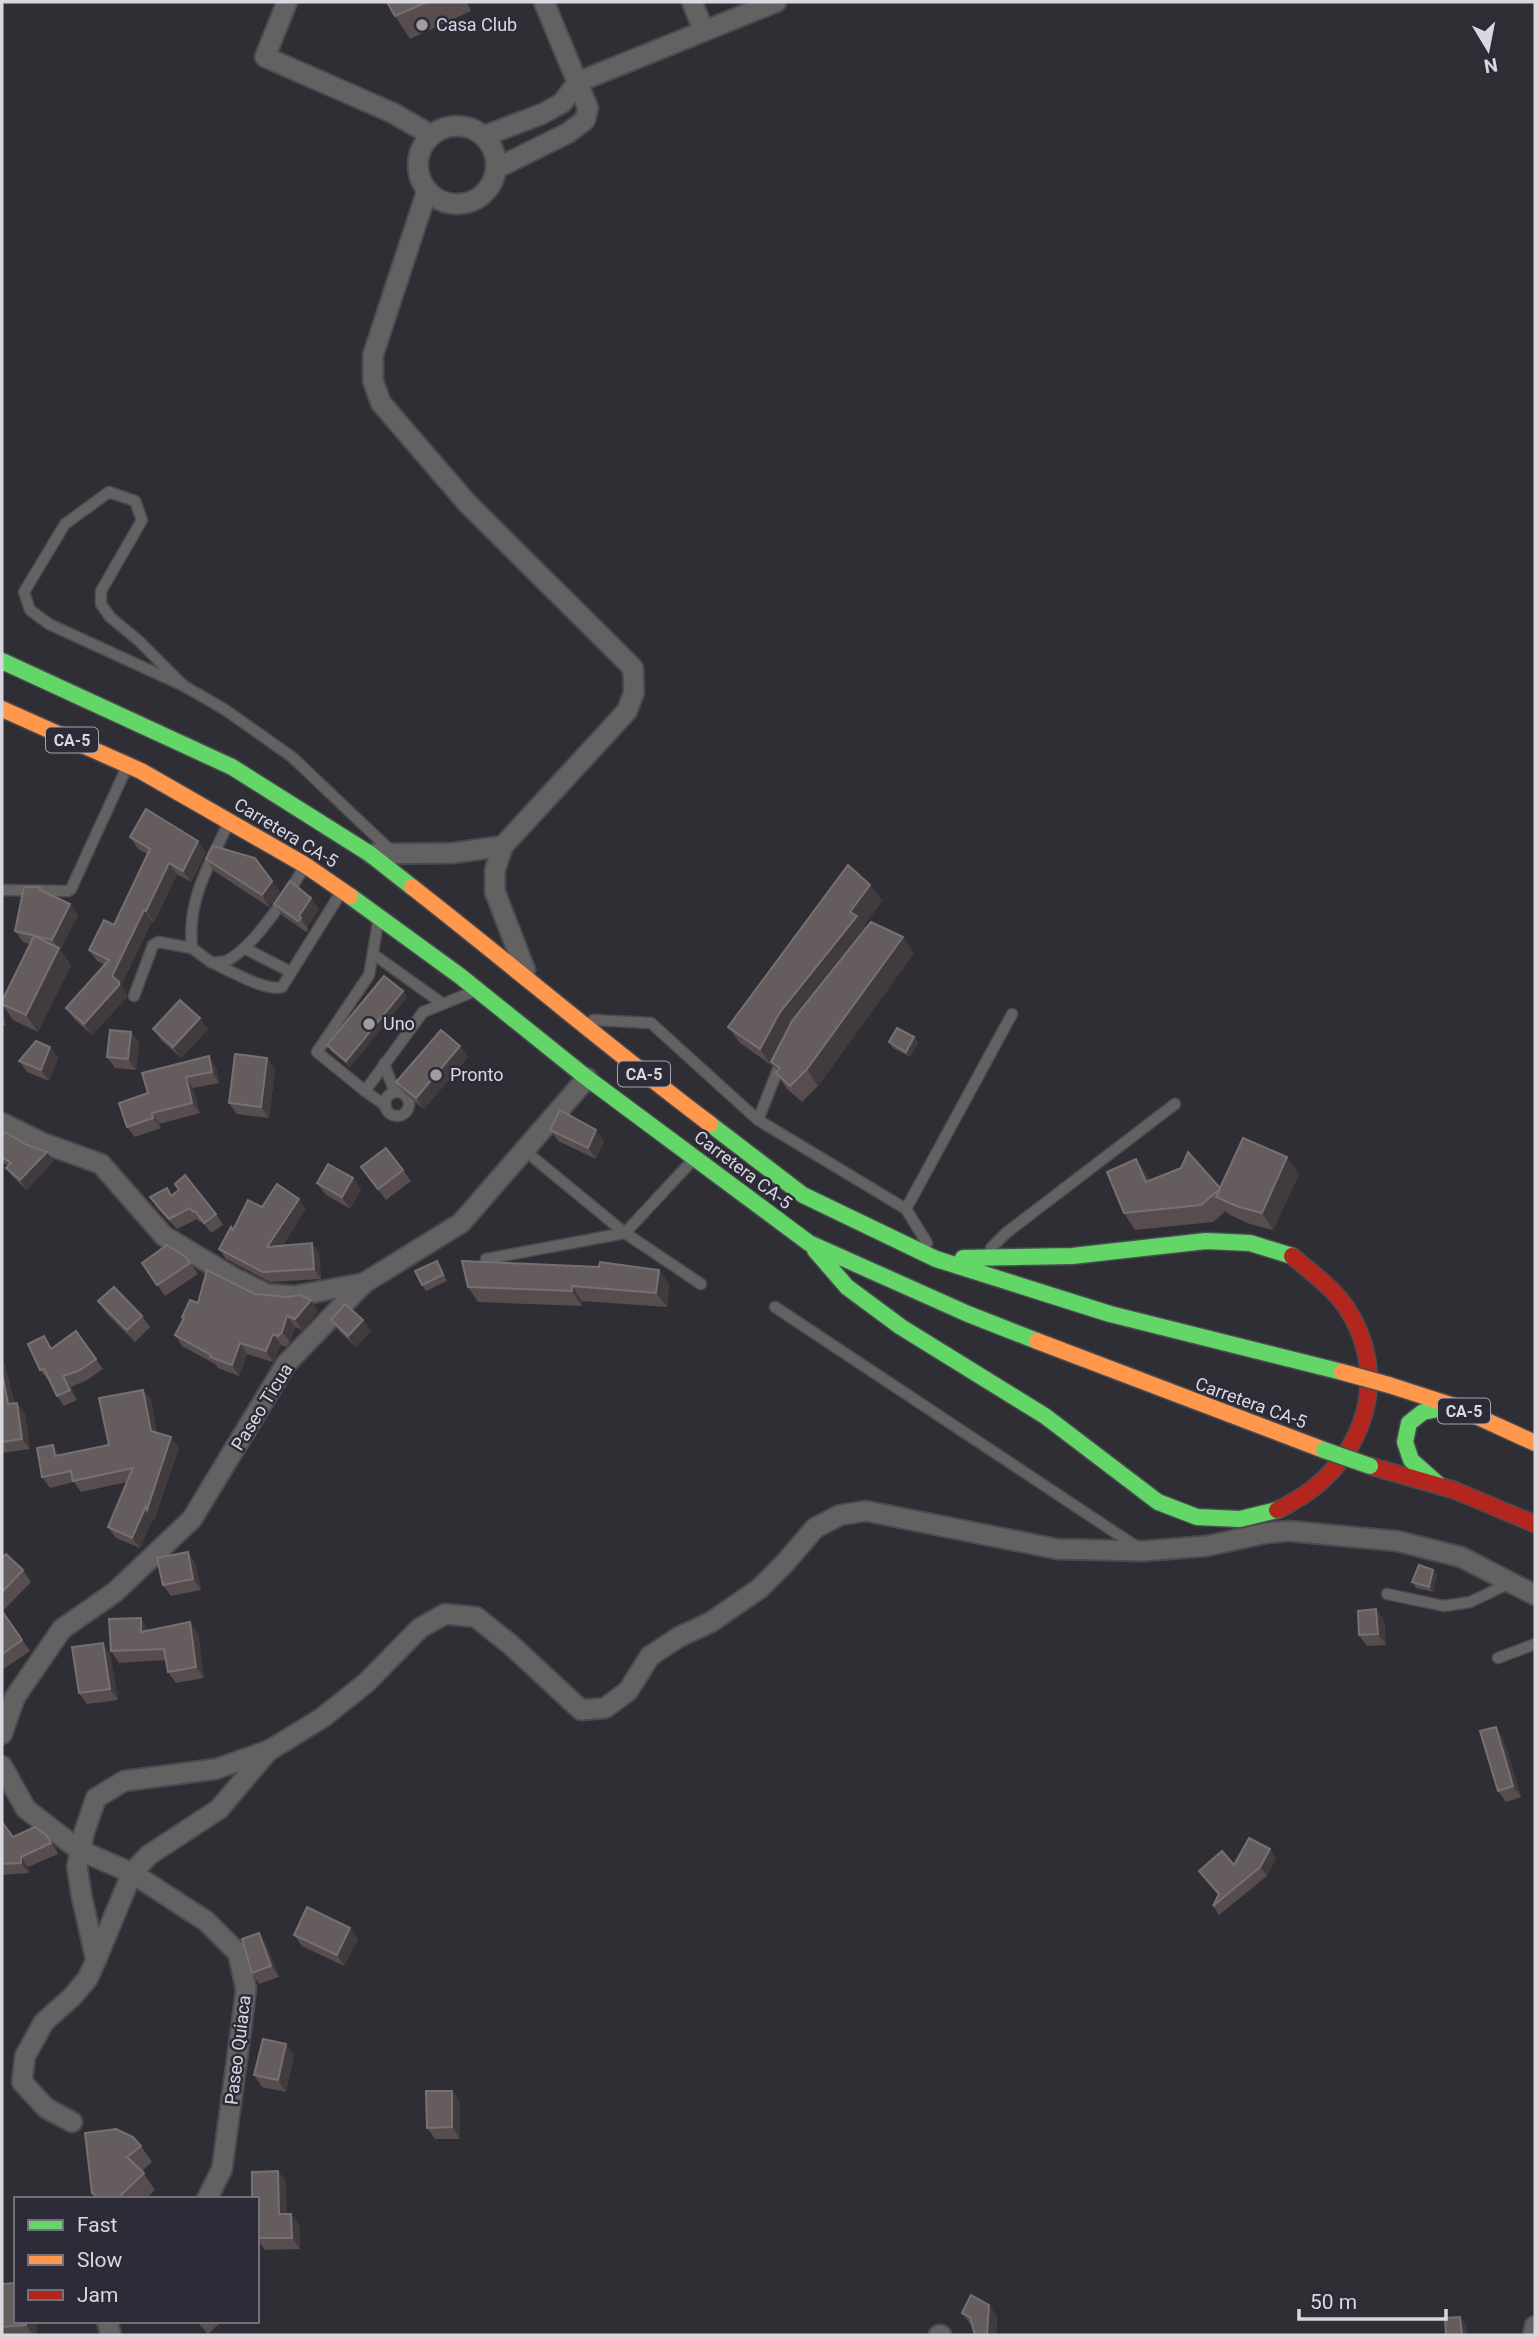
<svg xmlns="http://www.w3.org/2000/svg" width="1537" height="2337" viewBox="0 0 1537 2337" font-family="Roboto,sans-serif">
<rect width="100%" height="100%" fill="#2f2e35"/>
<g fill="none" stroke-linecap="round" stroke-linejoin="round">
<g stroke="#4b4a50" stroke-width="13">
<g id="lane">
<path d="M 184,686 L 139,641 L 110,617 L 101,604 L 101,591 L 142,520 L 135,501 L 109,492 L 65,524 L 24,592 L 30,610 L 49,624 L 184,686 L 224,709 L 292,757 L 388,848"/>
<path d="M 227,826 C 208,868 187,900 192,948 L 212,963 C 217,962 224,962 228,960 C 253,948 289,893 303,869"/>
<path d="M 2,890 L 68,891 L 71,889 L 126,769"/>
<path d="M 378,923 L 369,975 L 317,1052 L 365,1091 L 423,1012 L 470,993"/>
<path d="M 244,948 L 291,972"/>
<path d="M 373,954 L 443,1004"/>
<path d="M 213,963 C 229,970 266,992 282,987 L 340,894"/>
<path d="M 134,996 L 153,945 L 158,942 L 192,948"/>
<path d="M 593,1020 L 651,1023 L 758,1120 L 906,1209 L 927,1243"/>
<path d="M 384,1064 L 395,1092"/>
<path d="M 365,1091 L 386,1106"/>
<circle cx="397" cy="1104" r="12"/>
<path d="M 758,1120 L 781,1062"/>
<path d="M 524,1150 L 625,1233 L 701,1284"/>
<path d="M 906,1209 L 1012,1014"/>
<path d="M 991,1248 L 1006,1233 L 1175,1104"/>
<path d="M 486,1259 L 625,1233 L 690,1163"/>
<path d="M 775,1307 L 1137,1547"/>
<path d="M 1387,1594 L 1444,1606 L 1470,1602 L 1510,1583"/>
<path d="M 1498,1658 L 1535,1644"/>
</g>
</g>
<g stroke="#4b4a50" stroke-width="23">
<g id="street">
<path d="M 287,2 L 265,57 L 393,113 L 431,135"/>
<path d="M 692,2 L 704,31"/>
<circle cx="457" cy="165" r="39"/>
<path d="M 484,136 L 542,114 L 562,103 L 578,82 L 776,2"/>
<path d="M 497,168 L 568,133 L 585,120 L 588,108 L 544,2"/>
<path d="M 427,191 L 373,355 L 373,381 L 381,403 L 467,503 L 633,668 L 634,692 L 627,711 L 503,846 L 495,870 L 495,892 L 525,970"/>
<path d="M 372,854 L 453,853 L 503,846"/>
<path d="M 2,1123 L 43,1143 L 101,1164 L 164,1236 L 234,1278 L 267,1294 L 295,1296 L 364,1283"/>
<path d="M 2,1734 L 15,1697 L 62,1629 L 115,1592 L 192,1519 L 286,1364 L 364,1283 L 461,1223 L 587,1078"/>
<path d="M 2,1766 L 26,1809 L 79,1850 L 132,1873 L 206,1921 L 238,1953 L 246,1989 L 242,2022 L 222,2169 L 207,2199"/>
<path d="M 96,1960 L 132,1873 L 149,1855 L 219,1809 L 269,1750"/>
<path d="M 72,2122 L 46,2108 L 22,2082 L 25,2056 L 44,2022 L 72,1997 L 88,1978 L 96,1960 L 82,1898 L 77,1867 L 84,1833 L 96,1798 L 124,1781 L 216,1769 L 270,1750 L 322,1718 L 366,1683 L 420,1628 L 445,1614 L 476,1617 L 511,1645 L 581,1710 L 605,1708 L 628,1691 L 650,1656 L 679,1637 L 711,1622 L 759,1589 L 785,1563 L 815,1528 L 840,1515 L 866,1511 L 1057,1549 L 1143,1551 L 1207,1546 L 1266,1533 L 1289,1531 L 1397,1541 L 1461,1557 L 1535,1595"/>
<path d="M 107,2321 L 111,2335"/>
<path d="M 939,2335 L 941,2335"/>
<path d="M 1533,2335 L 1535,2326"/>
</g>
</g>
<g stroke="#4b4a50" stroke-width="19">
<g id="fast">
<path d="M 2,661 L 232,767 L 370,854 L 412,887"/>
<path d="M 350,896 L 460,976 L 587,1078 L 809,1243 L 968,1314 L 1037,1341"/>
<path d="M 710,1124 L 803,1195 L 936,1259 L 1110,1314 L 1342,1372"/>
<path d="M 815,1250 L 847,1287 L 901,1327 L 1045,1416 L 1158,1502 L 1197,1517 L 1240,1519 L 1277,1510"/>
<path d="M 963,1258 L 1072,1256 L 1206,1241 L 1250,1243 L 1292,1256"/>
<path d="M 1439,1485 L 1411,1460 L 1405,1442 L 1409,1423 L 1423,1412 L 1454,1406"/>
</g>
</g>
<g stroke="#4b4a50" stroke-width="19">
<g id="slow">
<path d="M 2,709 L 141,771 L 305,865 L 350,896"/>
<path d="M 412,887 C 512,965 609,1048 710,1124"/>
<path d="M 1037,1341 L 1324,1450"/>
<path d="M 1389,1385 L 1454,1406 L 1535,1443"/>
</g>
</g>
<g stroke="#4b4a50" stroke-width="19">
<g id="jam">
<path d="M 1370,1466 L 1454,1490 L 1535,1524"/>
<path d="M 1277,1510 C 1286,1507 1293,1501 1301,1497 C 1366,1455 1391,1374 1346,1307 C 1332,1287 1310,1271 1292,1256"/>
</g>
</g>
<use href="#lane" stroke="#636161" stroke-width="10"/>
<use href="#street" stroke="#636161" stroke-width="19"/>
<use href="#fast" stroke="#63d668" stroke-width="16"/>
<use href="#slow" stroke="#ff974d" stroke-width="16"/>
<use href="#jam" stroke="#b3261e" stroke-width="16"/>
<g stroke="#4b4a50" stroke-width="19" stroke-linecap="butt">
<path id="fast-bridge" d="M 1324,1450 L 1370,1466"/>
</g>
<g stroke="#4b4a50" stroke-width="19" stroke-linecap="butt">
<path id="slow-bridge" d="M 1342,1372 L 1389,1385"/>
</g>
<use href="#fast-bridge" stroke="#63d668" stroke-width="16"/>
<use href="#slow-bridge" stroke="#ff974d" stroke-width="16"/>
</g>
<g fill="#574d4e">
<path d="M 387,2 L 467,2 L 471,11 L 410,39 L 395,16 Z"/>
<path d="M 130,837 L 206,852 L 191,882 L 177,874 L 154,922 L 152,921 L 121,985 L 127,994 L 127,997 L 92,1035 L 74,1019 L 66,1008 L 105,965 L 97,961 L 89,950 L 114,925 L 147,854 L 138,849 Z"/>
<path d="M 206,859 L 272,881 L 280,892 L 269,907 L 214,871 Z"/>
<path d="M 870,885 L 882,901 L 864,925 L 866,928 L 914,953 L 818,1086 L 802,1102 L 787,1089 L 776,1073 L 777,1071 L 772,1064 L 771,1065 L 740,1043 L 728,1027 Z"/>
<path d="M 44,891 L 70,904 L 78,915 L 60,950 L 71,965 L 38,1032 L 13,1020 L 2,1004 L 2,1001 L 30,944 L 23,942 L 15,931 Z"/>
<path d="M 274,904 L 319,909 L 307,927 L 308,930 L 306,932 L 282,915 Z"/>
<path d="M 403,991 L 407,997 L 350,1067 L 331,1051 L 327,1045 Z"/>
<path d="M 2,1011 L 6,1025 L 2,1027 Z"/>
<path d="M 153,1029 L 208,1029 L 181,1058 L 161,1040 Z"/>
<path d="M 131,1032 L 139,1043 L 136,1070 L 115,1068 L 107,1057 Z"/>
<path d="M 914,1037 L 918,1043 L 910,1057 L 893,1048 L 889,1042 Z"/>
<path d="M 460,1046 L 468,1057 L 424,1109 L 404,1093 L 396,1082 Z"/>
<path d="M 50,1047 L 58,1058 L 49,1081 L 27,1072 L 19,1061 Z"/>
<path d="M 216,1067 L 219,1083 L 193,1088 L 200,1113 L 159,1124 L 161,1128 L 135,1137 L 127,1127 L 148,1093 L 142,1073 Z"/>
<path d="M 275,1069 L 269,1118 L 237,1114 L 229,1103 Z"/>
<path d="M 550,1130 L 596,1130 L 604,1141 L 596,1159 L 558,1141 Z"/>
<path d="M 2,1137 L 47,1152 L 53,1161 L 27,1190 L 13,1177 L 6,1168 L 8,1166 L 2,1162 Z"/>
<path d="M 1136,1159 L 1150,1181 L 1220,1188 L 1299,1174 L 1273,1230 L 1250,1224 L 1228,1214 L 1226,1211 L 1213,1222 L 1135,1230 L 1124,1213 Z"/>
<path d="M 361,1167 L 403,1170 L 411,1181 L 386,1200 Z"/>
<path d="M 353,1178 L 361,1189 L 350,1209 L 325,1194 L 317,1183 Z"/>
<path d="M 172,1195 L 216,1214 L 223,1225 L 211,1233 L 202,1221 L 200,1222 L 197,1219 L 177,1229 L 157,1208 L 150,1197 Z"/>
<path d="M 262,1207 L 306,1209 L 282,1246 L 319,1253 L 321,1279 L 270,1282 L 226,1259 L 219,1249 Z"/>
<path d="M 186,1257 L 198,1274 L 165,1296 L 142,1263 Z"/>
<path d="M 441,1267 L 447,1281 L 426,1291 L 422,1285 Z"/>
<path d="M 659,1270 L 669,1284 L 667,1307 L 582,1301 L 582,1306 L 478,1302 L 468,1287 Z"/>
<path d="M 255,1294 L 318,1311 L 302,1330 L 295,1327 L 290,1342 L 286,1347 L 281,1345 L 273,1362 L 247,1354 L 239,1376 L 218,1368 L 215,1364 L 182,1346 L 175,1335 L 184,1319 L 182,1317 L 198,1303 Z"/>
<path d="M 98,1301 L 142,1316 L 150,1327 L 135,1342 L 106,1313 Z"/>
<path d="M 331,1320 L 371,1331 L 356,1347 L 339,1331 Z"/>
<path d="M 76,1331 L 103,1369 L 87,1380 L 71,1387 L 77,1400 L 64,1406 L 57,1396 L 49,1380 L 48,1380 L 40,1370 L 52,1348 Z"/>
<path d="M 2,1359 L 5,1364 L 14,1403 L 17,1403 L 25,1414 L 30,1449 L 2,1453 Z"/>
<path d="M 143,1390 L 151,1400 L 157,1433 L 179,1448 L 154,1520 L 153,1518 L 140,1548 L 116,1538 L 108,1527 L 127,1482 L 81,1492 L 74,1482 L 50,1488 L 42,1477 L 60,1455 L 109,1445 Z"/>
<path d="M 188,1552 L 195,1563 L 201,1590 L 171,1596 L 163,1585 Z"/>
<path d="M 2,1558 L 23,1570 L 31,1582 L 2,1612 L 30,1651 L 2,1670 Z"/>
<path d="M 1433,1570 L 1437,1575 L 1433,1592 L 1416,1588 L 1412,1582 Z"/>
<path d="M 1384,1620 L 1386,1645 L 1367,1646 L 1359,1635 Z"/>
<path d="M 148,1629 L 149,1630 L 198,1633 L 204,1678 L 176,1683 L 168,1672 L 166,1660 L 119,1663 L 111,1651 Z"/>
<path d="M 103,1643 L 110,1654 L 118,1700 L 87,1704 L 79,1693 Z"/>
<path d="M 1503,1738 L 1521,1797 L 1506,1802 L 1498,1791 Z"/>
<path d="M 2,1822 L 13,1837 L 35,1827 L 55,1847 L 58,1854 L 28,1867 L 29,1873 L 2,1875 Z"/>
<path d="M 1276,1858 L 1267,1876 L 1219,1915 L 1213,1906 L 1219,1895 L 1199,1871 Z"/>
<path d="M 350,1928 L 358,1939 L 344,1966 L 302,1946 L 294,1935 Z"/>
<path d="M 259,1933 L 266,1944 L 279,1977 L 259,1984 L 252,1973 Z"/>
<path d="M 286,2044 L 294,2055 L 286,2092 L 262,2087 L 254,2075 Z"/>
<path d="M 452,2091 L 460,2102 L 460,2139 L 435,2139 L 427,2128 Z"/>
<path d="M 85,2133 L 141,2146 L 152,2162 L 142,2171 L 155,2190 L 146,2199 L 96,2199 L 92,2193 Z"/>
<path d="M 278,2171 L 286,2182 L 286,2214 L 291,2214 L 299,2225 L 300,2249 L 265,2250 L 257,2239 Z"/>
<path d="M 2,2284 L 16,2321 L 36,2321 L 37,2335 L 2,2335 Z"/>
<path d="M 962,2313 L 997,2316 L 996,2335 L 975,2335 L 972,2325 L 970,2324 Z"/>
<path d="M 196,2321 L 222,2321 L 208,2334 Z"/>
</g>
<g fill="#413b3d">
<path d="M 198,841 L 206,852 L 191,882 L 183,871 Z"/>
<path d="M 169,863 L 177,874 L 154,922 L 146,911 Z"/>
<path d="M 272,881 L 280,892 L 269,907 L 262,895 Z"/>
<path d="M 870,885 L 882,901 L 864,925 L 869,932 L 791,1028 L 771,1065 L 760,1049 L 780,1012 Z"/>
<path d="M 311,898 L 319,909 L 307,927 L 299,916 Z"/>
<path d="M 70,904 L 78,915 L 60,950 L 71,965 L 38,1032 L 26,1015 L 59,949 L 52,940 Z"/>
<path d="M 144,910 L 152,921 L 121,985 L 127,994 L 127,997 L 92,1035 L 84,1024 L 112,976 Z"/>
<path d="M 903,937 L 914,953 L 818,1086 L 807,1069 Z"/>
<path d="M 403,991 L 407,997 L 350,1067 L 346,1061 Z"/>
<path d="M 2,1011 L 6,1025 L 2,1019 Z"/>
<path d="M 200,1018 L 208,1029 L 181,1058 L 173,1047 Z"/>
<path d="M 131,1032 L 139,1043 L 136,1070 L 128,1059 Z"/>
<path d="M 914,1037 L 918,1043 L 910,1057 L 906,1052 Z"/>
<path d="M 460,1046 L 468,1057 L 424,1109 L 416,1098 Z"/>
<path d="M 50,1047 L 58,1058 L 49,1081 L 41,1070 Z"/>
<path d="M 209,1056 L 216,1067 L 219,1083 L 212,1072 Z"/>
<path d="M 267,1058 L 275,1069 L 269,1118 L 261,1107 Z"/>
<path d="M 186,1077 L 193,1088 L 200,1113 L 192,1103 Z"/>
<path d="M 152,1113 L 159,1124 L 161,1128 L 153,1118 Z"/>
<path d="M 596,1130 L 604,1141 L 596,1159 L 588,1148 Z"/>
<path d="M 47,1152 L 53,1161 L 27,1190 L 20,1180 Z"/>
<path d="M 1287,1157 L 1299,1174 L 1273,1230 L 1262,1213 Z"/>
<path d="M 1136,1159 L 1148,1176 L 1158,1199 L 1146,1182 Z"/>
<path d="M 353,1178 L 361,1189 L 350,1209 L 342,1197 Z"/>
<path d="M 299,1199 L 306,1209 L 274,1257 L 267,1247 Z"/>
<path d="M 312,1243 L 319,1253 L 321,1279 L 314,1269 Z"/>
<path d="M 659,1270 L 669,1284 L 667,1307 L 656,1293 Z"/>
<path d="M 572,1286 L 582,1301 L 582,1306 L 572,1291 Z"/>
<path d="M 311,1300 L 318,1311 L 302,1330 L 295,1319 Z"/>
<path d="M 287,1316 L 295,1327 L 290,1342 L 282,1332 Z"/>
<path d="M 363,1320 L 371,1331 L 356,1347 L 348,1336 Z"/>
<path d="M 273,1334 L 281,1345 L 273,1362 L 266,1351 Z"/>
<path d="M 240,1343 L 247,1354 L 239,1376 L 232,1365 Z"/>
<path d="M 2,1359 L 5,1364 L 16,1415 L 8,1404 L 2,1372 Z"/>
<path d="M 63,1376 L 71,1387 L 77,1400 L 70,1390 Z"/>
<path d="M 143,1390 L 151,1400 L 159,1442 L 151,1431 Z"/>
<path d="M 17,1403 L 25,1414 L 30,1449 L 22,1439 Z"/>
<path d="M 171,1437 L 179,1448 L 154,1520 L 153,1518 L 140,1548 L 132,1538 Z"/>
<path d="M 53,1445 L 61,1456 L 55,1456 Z"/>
<path d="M 188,1552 L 195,1563 L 201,1590 L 193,1579 Z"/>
<path d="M 1433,1570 L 1437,1575 L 1433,1592 L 1429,1587 Z"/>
<path d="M 1376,1609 L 1384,1620 L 1386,1645 L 1378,1634 Z"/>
<path d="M 141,1618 L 148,1629 L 149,1643 L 141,1632 Z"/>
<path d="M 190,1622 L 198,1633 L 204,1678 L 196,1667 Z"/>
<path d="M 103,1643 L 110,1654 L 118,1700 L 110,1689 Z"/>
<path d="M 1496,1727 L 1503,1738 L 1521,1797 L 1513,1786 Z"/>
<path d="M 47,1836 L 55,1847 L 58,1854 L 51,1843 Z"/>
<path d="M 1270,1849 L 1276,1858 L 1267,1876 L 1260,1867 Z"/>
<path d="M 21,1857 L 28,1867 L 29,1873 L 21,1863 Z"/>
<path d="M 350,1928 L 358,1939 L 344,1966 L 337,1955 Z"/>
<path d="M 259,1933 L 266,1944 L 279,1977 L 271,1966 Z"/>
<path d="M 286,2044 L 294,2055 L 286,2092 L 278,2080 Z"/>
<path d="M 452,2091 L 460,2102 L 460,2139 L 452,2127 Z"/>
<path d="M 278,2171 L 286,2182 L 287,2226 L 279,2214 Z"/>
<path d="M 291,2214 L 299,2225 L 300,2249 L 292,2238 Z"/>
<path d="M 989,2305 L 997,2316 L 996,2335 L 987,2335 Z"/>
<path d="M 1460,2317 L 1467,2327 L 1468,2335 L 1462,2335 Z"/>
<path d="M 25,2321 L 36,2321 L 37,2335 L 33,2335 L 26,2325 Z"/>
</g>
<g fill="#655c5e" stroke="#777072" stroke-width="2">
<path d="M 387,2 L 427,2 L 395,16 Z"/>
<path d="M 146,809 L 198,841 L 183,871 L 169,863 L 146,911 L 144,910 L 112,976 L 119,982 L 119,985 L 84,1024 L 66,1008 L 109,960 L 89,950 L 104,920 L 114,925 L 150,849 L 130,837 Z"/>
<path d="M 213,846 L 255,858 L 272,881 L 262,895 L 206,859 Z"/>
<path d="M 848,865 L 870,885 L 850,912 L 857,916 L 780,1012 L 760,1049 L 728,1027 Z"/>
<path d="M 290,881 L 311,898 L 299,916 L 301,918 L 298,921 L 274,904 Z"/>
<path d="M 24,887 L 40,887 L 40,890 L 70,904 L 52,940 L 15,931 Z"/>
<path d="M 871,922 L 903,937 L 807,1069 L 790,1086 L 776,1073 L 780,1068 L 771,1062 L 792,1021 Z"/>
<path d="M 34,936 L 59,948 L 26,1015 L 2,1004 L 2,1001 Z"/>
<path d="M 384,976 L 403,991 L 346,1061 L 327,1045 Z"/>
<path d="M 180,1000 L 200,1018 L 173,1047 L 153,1029 Z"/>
<path d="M 897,1028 L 914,1037 L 906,1052 L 889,1042 Z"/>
<path d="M 110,1030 L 131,1032 L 128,1059 L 107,1057 Z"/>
<path d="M 441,1030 L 460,1046 L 416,1098 L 396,1082 Z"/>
<path d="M 36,1041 L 50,1047 L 41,1070 L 19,1061 Z"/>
<path d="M 235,1054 L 267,1058 L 261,1107 L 229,1103 Z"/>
<path d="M 209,1056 L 212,1072 L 186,1077 L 192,1103 L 152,1113 L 153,1118 L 127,1127 L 119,1103 L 148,1093 L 142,1073 Z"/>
<path d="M 560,1110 L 596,1130 L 588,1148 L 550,1130 Z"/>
<path d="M 5,1132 L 27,1145 L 47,1152 L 20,1180 L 6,1168 L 11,1163 L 2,1157 L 2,1137 Z"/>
<path d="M 1243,1138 L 1287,1157 L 1262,1213 L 1239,1207 L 1216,1197 L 1220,1189 L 1201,1205 L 1124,1213 L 1107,1172 L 1136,1159 L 1146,1182 L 1181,1168 L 1188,1152 L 1220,1188 Z"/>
<path d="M 386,1148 L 403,1170 L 378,1189 L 361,1167 Z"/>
<path d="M 328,1164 L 353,1178 L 342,1197 L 317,1183 Z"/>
<path d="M 185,1175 L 216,1214 L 204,1223 L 195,1211 L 193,1212 L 190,1208 L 169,1219 L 150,1197 L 167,1188 L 171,1196 L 179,1190 L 175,1184 Z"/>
<path d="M 277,1184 L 299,1199 L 267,1247 L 312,1243 L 314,1269 L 263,1272 L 219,1249 L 231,1227 L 233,1230 L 248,1200 L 262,1207 Z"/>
<path d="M 167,1245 L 186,1257 L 190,1263 L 157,1285 L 142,1263 Z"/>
<path d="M 437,1261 L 443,1275 L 422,1285 L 415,1271 Z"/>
<path d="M 462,1261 L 599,1267 L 600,1262 L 659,1270 L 656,1293 L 572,1286 L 572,1291 L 468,1287 Z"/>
<path d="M 207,1270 L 255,1294 L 287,1297 L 300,1295 L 311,1300 L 295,1319 L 287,1316 L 282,1332 L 278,1336 L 273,1334 L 266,1351 L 240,1343 L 232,1365 L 210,1357 L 211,1355 L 175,1335 L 184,1318 L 182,1317 L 190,1300 L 198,1303 Z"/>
<path d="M 114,1287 L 142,1316 L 127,1330 L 98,1301 Z"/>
<path d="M 345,1304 L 363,1320 L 348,1336 L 331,1320 Z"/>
<path d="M 76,1331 L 96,1359 L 80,1370 L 63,1376 L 70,1390 L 57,1396 L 44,1369 L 40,1370 L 28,1344 L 44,1336 L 51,1349 Z"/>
<path d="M 2,1372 L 8,1404 L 17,1403 L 22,1439 L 2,1442 Z"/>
<path d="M 143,1390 L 151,1431 L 171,1437 L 147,1510 L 146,1506 L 132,1538 L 108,1527 L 133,1468 L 73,1481 L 71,1471 L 42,1477 L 37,1448 L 53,1445 L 55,1456 L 109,1445 L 99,1398 Z"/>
<path d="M 188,1552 L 193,1579 L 163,1585 L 157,1558 Z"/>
<path d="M 6,1554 L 23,1570 L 2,1592 L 2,1558 Z"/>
<path d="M 1419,1565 L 1433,1570 L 1429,1587 L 1412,1582 Z"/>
<path d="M 1376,1609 L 1378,1634 L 1359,1635 L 1358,1611 Z"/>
<path d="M 2,1611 L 22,1640 L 2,1654 Z"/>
<path d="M 141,1618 L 141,1632 L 190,1622 L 196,1667 L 168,1672 L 164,1649 L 111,1651 L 109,1619 Z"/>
<path d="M 103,1643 L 110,1689 L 79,1693 L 72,1647 Z"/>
<path d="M 1496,1727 L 1513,1786 L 1498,1791 L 1480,1731 Z"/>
<path d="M 2,1822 L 13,1837 L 35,1827 L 47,1836 L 51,1843 L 21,1857 L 21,1863 L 2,1864 Z"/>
<path d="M 1249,1838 L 1270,1849 L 1260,1867 L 1213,1906 L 1219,1894 L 1199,1871 L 1222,1851 L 1234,1865 Z"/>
<path d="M 307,1907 L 350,1928 L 337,1955 L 294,1935 Z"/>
<path d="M 259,1933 L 271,1966 L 252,1973 L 242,1939 Z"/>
<path d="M 263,2039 L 286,2044 L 278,2080 L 254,2075 Z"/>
<path d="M 426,2091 L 452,2091 L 452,2127 L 427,2128 Z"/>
<path d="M 116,2129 L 133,2137 L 141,2146 L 127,2157 L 144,2173 L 117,2199 L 101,2199 L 92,2193 L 85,2133 Z"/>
<path d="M 278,2171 L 279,2214 L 291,2214 L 292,2238 L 257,2238 L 257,2199 L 252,2199 L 252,2172 Z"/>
<path d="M 16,2283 L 16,2321 L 25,2321 L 26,2325 L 2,2327 L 2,2284 Z"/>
<path d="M 971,2295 L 989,2305 L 987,2335 L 975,2335 L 970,2317 L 962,2313 Z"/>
<path d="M 1460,2317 L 1462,2335 L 1446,2335 L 1445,2318 Z"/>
</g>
<g fill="#9e9ca4" stroke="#2d2b38" stroke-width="2.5">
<circle cx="422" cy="25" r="7"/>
<circle cx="369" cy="1024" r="7"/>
<circle cx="436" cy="1075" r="7"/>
</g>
<g text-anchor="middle" stroke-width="5" stroke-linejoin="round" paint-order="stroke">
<g fill="#2d2b38" stroke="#a5a4ae" stroke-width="2">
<rect x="46" y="727.5" width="52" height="25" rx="5"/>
<rect x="618" y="1061.5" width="52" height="25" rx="5"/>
<rect x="1438" y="1398.5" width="52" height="25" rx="5"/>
</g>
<g font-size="16" font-weight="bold" fill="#d9d8e0">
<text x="72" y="746">CA-5</text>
<text x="644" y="1080">CA-5</text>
<text x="1464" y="1417">CA-5</text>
</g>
<g font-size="18" fill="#d9d8e0" stroke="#2d2b38" text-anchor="start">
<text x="436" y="31">Casa Club</text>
<text x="383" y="1030">Uno</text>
<text x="450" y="1081">Pronto</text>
</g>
<g font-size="18" fill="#d9d8e0" stroke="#2d2b38">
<text transform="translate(286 833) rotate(31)" y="6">Carretera CA-5</text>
<text transform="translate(743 1170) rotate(37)" y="6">Carretera CA-5</text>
<text transform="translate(1251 1403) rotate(20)" y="6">Carretera CA-5</text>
<text transform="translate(262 1407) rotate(-58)" y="6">Paseo Ticua</text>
<text transform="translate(238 2050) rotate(-83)" y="6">Paseo Quiaca</text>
</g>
</g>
<rect width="1537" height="2337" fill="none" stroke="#d9d8e0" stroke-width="7"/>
<rect x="14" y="2197" width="245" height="126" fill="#2d2b38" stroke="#72707b" stroke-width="2"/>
<rect x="28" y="2220" width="35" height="10" fill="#63d668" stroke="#72707b" stroke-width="2"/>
<text x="77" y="2232" font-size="21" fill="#d9d8e0">Fast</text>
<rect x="28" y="2255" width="35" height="10" fill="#ff974d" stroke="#72707b" stroke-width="2"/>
<text x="77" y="2267" font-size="21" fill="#d9d8e0">Slow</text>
<rect x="28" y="2290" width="35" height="10" fill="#b3261e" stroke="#72707b" stroke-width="2"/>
<text x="77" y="2302" font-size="21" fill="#d9d8e0">Jam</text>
<g transform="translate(1488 49) rotate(170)" stroke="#2d2b38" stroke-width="5" paint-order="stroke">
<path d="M0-5L12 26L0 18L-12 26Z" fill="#d9d8e0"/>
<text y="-10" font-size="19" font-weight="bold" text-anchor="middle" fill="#d9d8e0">N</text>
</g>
<path d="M1299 2309v10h147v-10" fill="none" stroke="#d9d8e0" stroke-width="3.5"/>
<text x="1310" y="2309" font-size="21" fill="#d9d8e0" stroke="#2d2b38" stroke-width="5" paint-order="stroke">50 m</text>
</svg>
